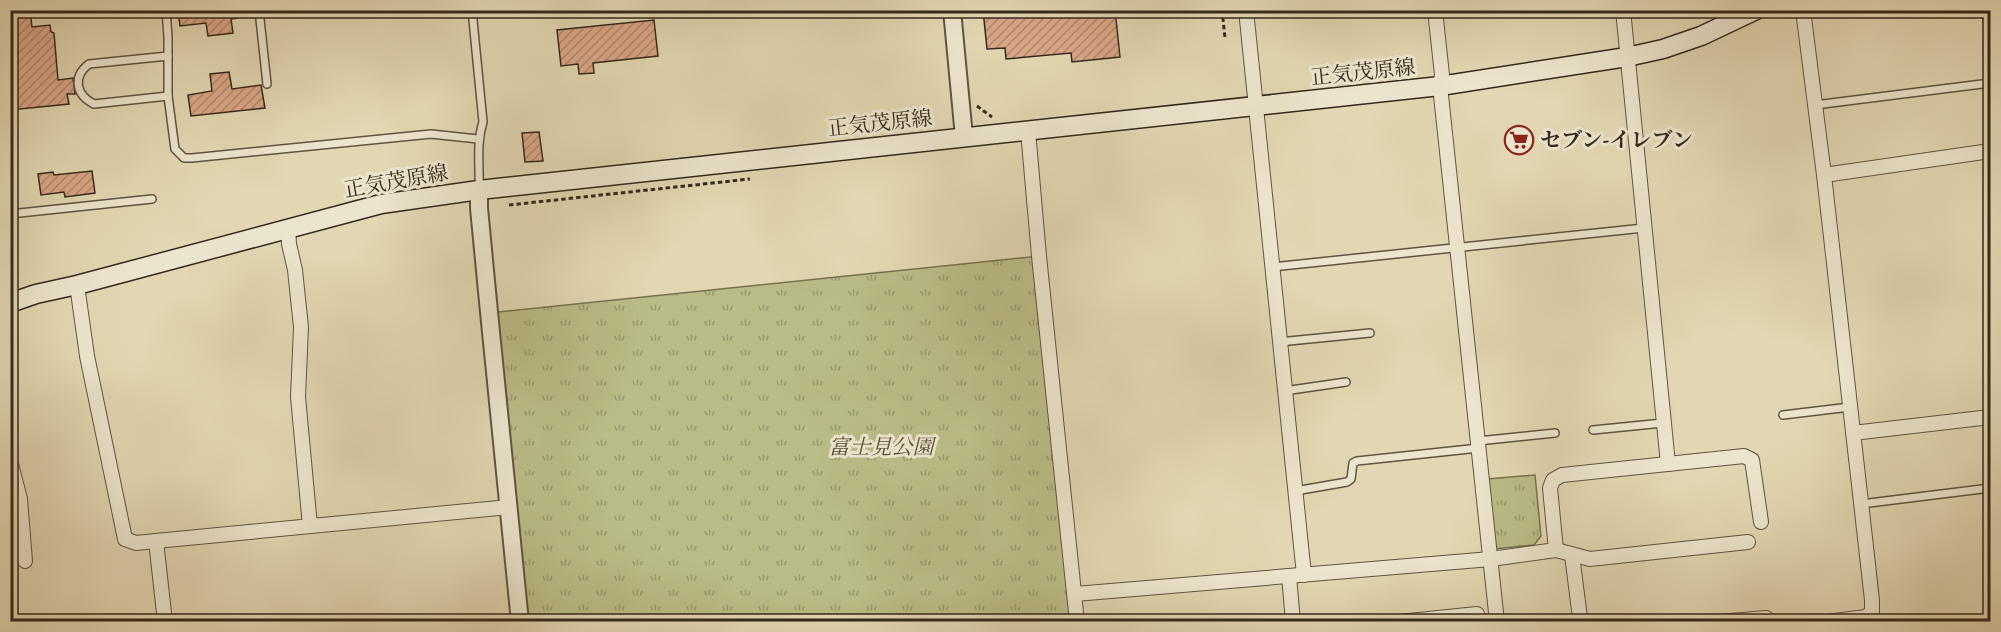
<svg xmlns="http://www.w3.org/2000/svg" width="2001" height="632" viewBox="0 0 2001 632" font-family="Alegreya,'Noto Serif JP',serif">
<defs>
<pattern id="park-tufts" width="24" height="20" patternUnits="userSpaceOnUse" patternTransform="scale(1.5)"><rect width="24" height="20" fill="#babc87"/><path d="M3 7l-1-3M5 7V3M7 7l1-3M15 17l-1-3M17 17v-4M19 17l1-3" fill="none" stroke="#98996e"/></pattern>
<pattern id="building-hatch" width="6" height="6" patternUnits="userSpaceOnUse" patternTransform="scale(1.5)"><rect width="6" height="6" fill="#d9a686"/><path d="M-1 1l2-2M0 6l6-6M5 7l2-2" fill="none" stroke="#b1876d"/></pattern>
</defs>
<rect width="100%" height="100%" fill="#e2d7b2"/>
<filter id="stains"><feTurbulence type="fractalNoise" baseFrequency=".00333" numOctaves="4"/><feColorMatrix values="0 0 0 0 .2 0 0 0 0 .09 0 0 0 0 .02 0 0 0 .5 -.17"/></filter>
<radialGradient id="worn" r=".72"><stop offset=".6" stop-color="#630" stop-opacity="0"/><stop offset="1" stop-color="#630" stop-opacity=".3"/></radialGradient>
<g fill="url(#park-tufts)" stroke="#777252" stroke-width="1.5">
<path d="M 1039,256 L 1074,621 L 520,621 L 489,313 Z"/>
<path d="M 1535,475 L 1541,536 L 1534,545 L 1494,549 L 1487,479 Z"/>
</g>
<g fill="url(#building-hatch)" stroke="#34291c" stroke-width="1.5">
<path d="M 10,10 L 30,10 L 32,27 L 50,25 L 51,32 L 54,33 L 58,80 L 73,78 L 75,94 L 67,94 L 69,104 L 10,110 Z"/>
<path d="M 178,10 L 238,10 L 238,18 L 231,19 L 233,33 L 208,36 L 206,23 L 180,26 Z"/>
<path d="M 983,10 L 1115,10 L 1120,57 L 1072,62 L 1071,53 L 1006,59 L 1005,48 L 987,49 Z"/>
<path d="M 654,20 L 658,56 L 593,63 L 594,73 L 579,74 L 578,64 L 561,66 L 557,30 Z"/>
<path d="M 229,72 L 232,89 L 261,85 L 265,108 L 191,116 L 188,95 L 212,91 L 210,74 Z"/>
<path d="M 539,132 L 543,161 L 525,162 L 522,133 Z"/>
<path d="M 92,171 L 95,193 L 65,197 L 64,192 L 41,195 L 38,174 L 53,172 L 54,175 Z"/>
</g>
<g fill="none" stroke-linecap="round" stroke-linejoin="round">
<g stroke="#605442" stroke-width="10">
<g id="service">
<path d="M 166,10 L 168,37 L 168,96 L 175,149 L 184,158 L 192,158 L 431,134 L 478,139"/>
<path d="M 259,10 L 267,84"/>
<path d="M 472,10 L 483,122 C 476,144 480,166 479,190"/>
<path d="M 168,96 L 94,104 C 76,95 72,77 89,64 L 168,56"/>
<path d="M 1815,105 L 1990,83"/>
<path d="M 10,214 L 152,199"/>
<path d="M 1272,267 L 1644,228"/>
<path d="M 1279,342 L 1370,333"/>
<path d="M 1284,391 L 1346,382"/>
<path d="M 1783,415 L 1850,407"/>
<path d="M 1593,430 L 1663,423"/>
<path d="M 1478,441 L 1555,433"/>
<path d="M 1295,491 L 1347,482 L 1351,479 L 1353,463 L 1357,461 L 1479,448"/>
<path d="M 1861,504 L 1990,488"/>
</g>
</g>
<g stroke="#605442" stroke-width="16">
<g id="minor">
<path d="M 1246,10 L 1304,575"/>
<path d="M 1435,10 L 1442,75 L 1440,86 L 1497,622"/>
<path d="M 1623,10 L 1668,464"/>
<path d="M 1803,10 L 1824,175 L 1872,600 L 1872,612 L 1866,617 L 1827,622"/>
<path d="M 1990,10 L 1990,19"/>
<path d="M 1028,131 L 1039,256 L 1077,622"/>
<path d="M 1824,175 L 1990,151"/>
<path d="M 288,228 L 289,244 L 295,270 L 301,327 L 298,397 L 310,526"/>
<path d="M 77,285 L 87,356 L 125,539 L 136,543 L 156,541 L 509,507"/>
<path d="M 1853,433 L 1990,417"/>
<path d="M 10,460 L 20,499 L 25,561"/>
<path d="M 156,541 L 165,622"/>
<path d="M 1556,550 L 1550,488 L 1553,480 L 1562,475 L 1744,456 L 1752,460 L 1761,522"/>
<path d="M 1572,555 L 1580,618 L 1584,622"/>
<path d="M 1289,576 L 1293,622"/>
<path d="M 1075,594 L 1491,559 L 1556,550 L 1590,559 L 1748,542"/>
<path d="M 1399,622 L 1477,614 L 1478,622"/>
<path d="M 1719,622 L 1766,618 L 1770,622"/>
</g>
</g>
<g stroke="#605442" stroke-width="20">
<g id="tertiary">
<path d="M 952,10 L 964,137"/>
<path d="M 479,190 L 479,208 L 489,312 L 520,622"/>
</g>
</g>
<g stroke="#34291c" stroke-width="21">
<path id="secondary" d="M 10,303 L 36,294 L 77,285 L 381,204 L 479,190 L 1440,86 L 1627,57 L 1663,49 L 1701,36 L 1756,10"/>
</g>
<g stroke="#34291c" stroke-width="3" stroke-dasharray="4.5 3" stroke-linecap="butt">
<path d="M 1222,10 L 1225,38"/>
<path d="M 977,106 L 992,117"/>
<path d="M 509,205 L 750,179"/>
</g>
<use href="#service" stroke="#ece5cd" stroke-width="7"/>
<use href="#minor" stroke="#ece5cd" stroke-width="14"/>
<use href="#tertiary" stroke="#ece5cd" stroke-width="16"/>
<use href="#secondary" stroke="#ece5cd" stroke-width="18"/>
</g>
<defs>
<g id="supermarket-ring" transform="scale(1.5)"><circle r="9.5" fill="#ece5cd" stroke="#8f2418" stroke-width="1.5"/><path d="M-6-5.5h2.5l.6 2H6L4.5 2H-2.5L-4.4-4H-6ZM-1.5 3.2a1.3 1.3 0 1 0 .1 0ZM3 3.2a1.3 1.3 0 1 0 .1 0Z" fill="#8f2418"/></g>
</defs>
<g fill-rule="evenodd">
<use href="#supermarket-ring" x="1519" y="140"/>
</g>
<g text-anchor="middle" stroke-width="6" stroke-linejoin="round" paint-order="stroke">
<g font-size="21" fill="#34291c" stroke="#ece5cd">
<text transform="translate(1363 72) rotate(-6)" y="7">正気茂原線</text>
<text transform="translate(880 123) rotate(-6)" y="7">正気茂原線</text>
<text transform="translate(396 181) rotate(-10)" y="7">正気茂原線</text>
</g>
<g font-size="21" font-weight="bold" fill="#34291c" stroke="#ece5cd" text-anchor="start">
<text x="1540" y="147">セブン-イレブン</text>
</g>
<g font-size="21" font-style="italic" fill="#564e37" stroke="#ece5cd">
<text x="881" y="454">富士見公園</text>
</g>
</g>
<rect width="2001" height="632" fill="none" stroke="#e2d7b2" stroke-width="36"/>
<rect x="12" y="12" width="1977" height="608" fill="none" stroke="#34291c" stroke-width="3"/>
<rect x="18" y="18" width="1965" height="596" fill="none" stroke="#34291c" stroke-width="1.5"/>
<rect width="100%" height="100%" filter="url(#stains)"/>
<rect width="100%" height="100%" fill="url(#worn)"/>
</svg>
